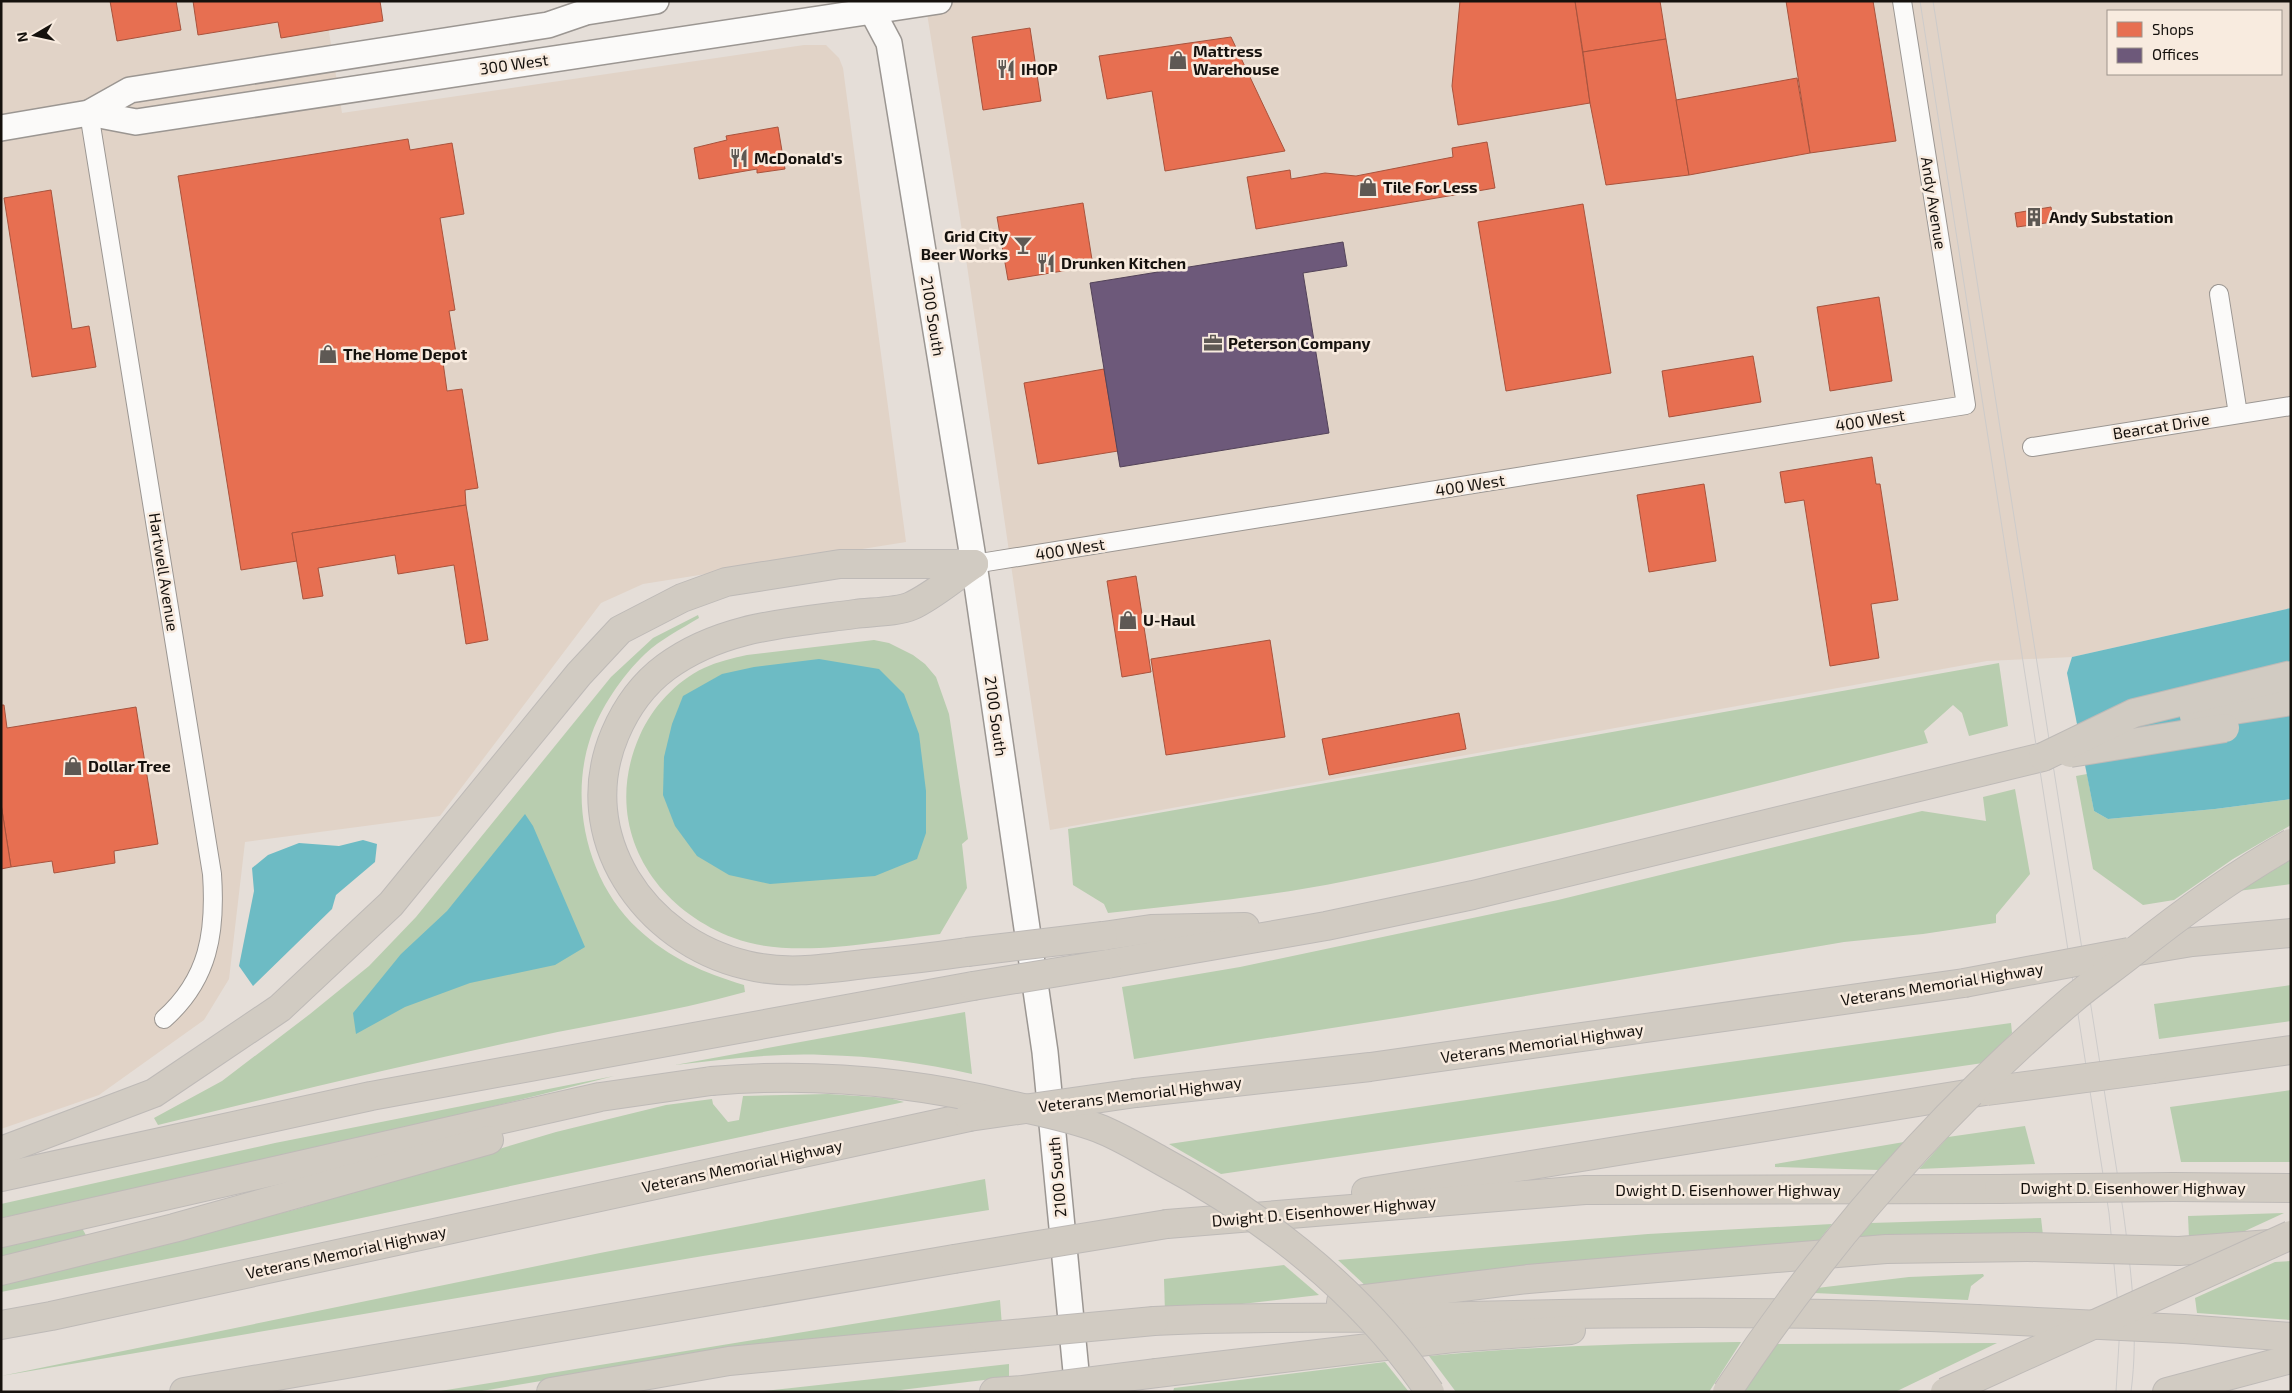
<svg xmlns="http://www.w3.org/2000/svg" width="2292" height="1393" viewBox="0 0 2292 1393" font-family="'Exo 2',sans-serif">
<rect width="100%" height="100%" fill="#e5ded8"/>
<g fill="#e1d3c7" fill-rule="evenodd">
<path d="M 1,1 L 324,1 L 342,113 L 804,45 L 826,45 L 839,58 L 843,68 L 906,542 L 643,584 L 601,603 L 440,816 L 245,842 L 229,979 L 204,1020 L 99,1095 L 1,1129 Z"/>
<path d="M 925,1 L 2291,1 L 2291,608 L 2072,657 L 1987,661 L 1050,830 L 960,218 ZM 2108,11 L 2281,11 L 2281,74 L 2108,74 Z"/>
</g>
<g fill="#b8cdaf">
<path d="M 698,615 L 699,618 C 681,629 661,639 645,654 C 622,676 600,708 590,739 C 569,803 588,883 638,929 C 669,958 704,973 744,985 L 745,992 C 674,1012 602,1022 530,1038 C 406,1065 282,1094 158,1125 L 154,1118 L 222,1081 L 310,1014 L 369,966 L 416,917 L 611,677 L 653,638 Z"/>
<path d="M 874,640 L 889,643 L 913,655 L 925,664 L 936,677 L 949,714 L 968,839 L 962,844 L 967,888 L 940,934 C 879,941 791,960 734,938 C 649,906 601,822 640,735 C 652,708 676,681 704,668 C 717,662 732,658 747,655 Z"/>
<path d="M 1999,663 L 2008,726 L 1969,736 L 1962,713 L 1953,705 L 1924,731 L 1928,743 C 1735,791 1542,842 1346,881 C 1268,897 1188,904 1108,913 L 1104,904 L 1073,885 L 1068,829 Z"/>
<path d="M 2087,774 L 2094,811 L 2108,819 L 2215,809 L 2291,799 L 2291,825 L 2233,859 L 2174,900 L 2143,905 L 2093,869 L 2076,776 Z"/>
<path d="M 2015,789 L 2030,874 L 1996,915 L 1996,923 L 1923,934 L 1844,942 L 1402,1017 L 1134,1059 L 1122,987 L 1240,967 L 1558,900 L 1922,811 L 1986,821 L 1983,797 Z"/>
<path d="M 2291,857 L 2291,884 L 2238,891 Z"/>
<path d="M 2291,985 L 2291,1021 L 2159,1039 L 2154,1004 Z"/>
<path d="M 965,1012 L 972,1074 C 923,1063 874,1056 824,1055 C 774,1053 724,1059 675,1065 Z"/>
<path d="M 2011,1023 L 2012,1033 L 1983,1063 L 1221,1174 L 1169,1144 L 1629,1076 Z"/>
<path d="M 614,1076 C 411,1128 206,1175 1,1218 L 1,1204 L 275,1143 Z"/>
<path d="M 2291,1090 L 2291,1162 L 2181,1162 L 2170,1107 Z"/>
<path d="M 828,1094 L 889,1098 L 904,1102 L 202,1252 L 1,1292 L 1,1284 L 297,1209 L 556,1132 L 666,1105 L 712,1099 L 713,1104 L 728,1122 L 739,1120 L 743,1096 Z"/>
<path d="M 2025,1126 L 2035,1164 L 1919,1169 L 1948,1137 Z"/>
<path d="M 1904,1142 L 1879,1170 L 1775,1167 L 1775,1164 Z"/>
<path d="M 985,1179 L 989,1210 L 703,1256 L 1,1376 L 600,1253 Z"/>
<path d="M 2284,1213 L 2232,1237 L 2189,1238 L 2188,1216 Z"/>
<path d="M 2041,1218 L 2044,1244 L 1845,1253 L 1870,1223 Z"/>
<path d="M 1832,1224 L 1808,1254 L 1369,1289 L 1338,1260 L 1648,1234 Z"/>
<path d="M 82,1228 L 88,1239 L 1,1258 L 1,1244 Z"/>
<path d="M 2291,1261 L 2291,1320 L 2197,1313 L 2195,1298 L 2275,1262 Z"/>
<path d="M 1284,1265 L 1319,1295 L 1165,1313 L 1164,1279 Z"/>
<path d="M 1983,1274 L 1984,1276 L 1971,1286 L 1968,1300 L 1814,1293 L 1817,1288 L 1909,1277 Z"/>
<path d="M 1000,1300 L 1002,1326 L 553,1379 L 476,1392 L 434,1392 Z"/>
<path d="M 1741,1342 L 1709,1392 L 1456,1392 L 1429,1356 C 1533,1346 1637,1343 1741,1342 Z"/>
<path d="M 1997,1343 L 1895,1392 L 1743,1392 L 1777,1344 Z"/>
<path d="M 1385,1362 L 1409,1392 L 1173,1392 L 1174,1388 Z"/>
<path d="M 1009,1364 L 1009,1377 L 884,1392 L 755,1392 Z"/>
</g>
<g fill="#6dbbc4">
<path d="M 2291,608 L 2291,799 L 2215,809 L 2108,819 L 2094,811 L 2067,673 L 2072,657 Z"/>
<path d="M 819,659 L 879,669 L 904,694 L 919,734 L 926,791 L 926,833 L 917,859 L 875,876 L 770,884 L 729,875 L 697,856 L 675,826 L 663,795 L 664,757 L 672,724 L 683,696 L 722,674 L 754,667 Z"/>
<path d="M 525,814 L 533,826 L 585,947 L 555,965 L 470,983 L 405,1007 L 356,1034 L 353,1013 L 401,954 L 447,911 Z"/>
<path d="M 363,840 L 377,844 L 375,862 L 336,895 L 332,909 L 253,986 L 239,966 L 254,891 L 252,868 L 268,855 L 299,843 L 339,846 Z"/>
</g>
<g fill="#e76f51" stroke="#a8533d">
<path d="M 110,1 L 176,1 L 181,30 L 117,41 Z"/>
<path d="M 193,1 L 380,1 L 383,21 L 281,38 L 278,22 L 198,35 Z"/>
<path d="M 1460,1 L 1575,1 L 1590,103 L 1458,125 L 1452,86 Z"/>
<path d="M 1575,1 L 1660,1 L 1666,39 L 1583,52 Z"/>
<path d="M 1786,1 L 1873,1 L 1896,141 L 1810,153 Z"/>
<path d="M 1030,28 L 1041,101 L 983,110 L 972,37 Z"/>
<path d="M 1231,37 L 1285,151 L 1165,171 L 1152,91 L 1107,99 L 1099,56 Z"/>
<path d="M 1666,39 L 1689,175 L 1606,185 L 1590,103 L 1583,52 Z"/>
<path d="M 1797,78 L 1810,153 L 1689,175 L 1676,100 Z"/>
<path d="M 778,127 L 785,169 L 757,173 L 757,169 L 699,179 L 694,148 L 727,140 L 726,136 Z"/>
<path d="M 408,139 L 410,150 L 452,143 L 464,214 L 440,218 L 455,310 L 449,311 L 456,353 L 442,355 L 447,391 L 462,389 L 478,488 L 465,490 L 466,505 L 292,533 L 297,561 L 241,570 L 178,176 Z"/>
<path d="M 1487,142 L 1495,188 L 1256,229 L 1247,177 L 1290,170 L 1291,179 L 1325,173 L 1356,176 L 1453,157 L 1452,148 Z"/>
<path d="M 51,190 L 72,329 L 89,326 L 96,367 L 32,377 L 4,198 Z"/>
<path d="M 1083,203 L 1093,266 L 1008,280 L 997,217 Z"/>
<path d="M 1583,204 L 1611,373 L 1506,391 L 1478,222 Z"/>
<path d="M 2051,207 L 2053,222 L 2017,227 L 2015,213 Z"/>
<path d="M 1879,297 L 1892,381 L 1830,391 L 1817,307 Z"/>
<path d="M 1753,356 L 1761,402 L 1669,417 L 1662,371 Z"/>
<path d="M 1104,369 L 1118,451 L 1038,464 L 1024,383 Z"/>
<path d="M 1872,457 L 1876,484 L 1880,484 L 1898,600 L 1871,604 L 1879,658 L 1830,666 L 1804,500 L 1785,503 L 1780,472 Z"/>
<path d="M 1704,484 L 1716,561 L 1649,572 L 1637,495 Z"/>
<path d="M 466,505 L 488,640 L 466,644 L 454,565 L 398,574 L 395,555 L 318,568 L 323,596 L 303,599 L 292,533 Z"/>
<path d="M 1136,576 L 1151,672 L 1122,677 L 1107,581 Z"/>
<path d="M 1270,640 L 1285,737 L 1166,755 L 1151,659 Z"/>
<path d="M 1,705 L 4,705 L 7,728 L 136,707 L 158,844 L 114,851 L 115,863 L 54,873 L 52,861 L 11,867 L 1,804 Z"/>
<path d="M 1459,713 L 1466,749 L 1329,775 L 1322,739 Z"/>
<path d="M 1,804 L 11,867 L 1,869 Z"/>
</g>
<path fill="#6d597a" stroke="#534359" d="M 1343,242 L 1347,266 L 1303,273 L 1329,433 L 1120,467 L 1090,283 Z"/>
<g fill="none" stroke-linecap="round" stroke-linejoin="round">
<g stroke="#9b9692" stroke-width="20">
<g id="minor">
<path d="M 89,113 L 212,874 C 216,932 209,979 164,1019"/>
<path d="M 2219,294 L 2238,414"/>
<path d="M 2032,447 L 2291,406"/>
<path d="M 974,564 L 1966,405 L 1902,1"/>
</g>
</g>
<g stroke="#9b9692" stroke-width="28">
<g id="secondary">
<path d="M 871,1 L 872,11 L 889,43 L 974,564 L 1045,1052 L 1078,1392"/>
<path d="M 89,113 L 136,122 L 939,1"/>
<path d="M 1,128 L 89,113 L 130,90 L 548,25 L 586,12 L 656,1"/>
</g>
</g>
<g stroke="#bebab7" stroke-width="30">
<g id="motorway">
<path d="M 1103,936 L 1151,929 L 1245,927"/>
<path d="M 2138,951 L 2192,942 L 2291,933"/>
<path d="M 967,952 C 933,957 898,961 864,964 C 824,969 785,975 746,965 C 644,941 572,836 615,734 C 626,708 643,684 666,667 C 722,626 788,623 855,614 C 870,612 898,612 911,606 C 933,596 953,578 974,564"/>
<path d="M 1107,964 L 1326,926 L 1473,895 L 2043,757"/>
<path d="M 2154,1069 L 2291,1050"/>
<path d="M 1136,1093 L 1370,1067 L 1964,983"/>
<path d="M 1,1151 L 154,1093 L 280,1008 L 391,904 L 579,674 L 620,630 L 682,598 L 726,582 L 840,564 L 974,564"/>
<path d="M 1,1177 L 371,1096 L 973,986"/>
<path d="M 2173,1187 L 2291,1188"/>
<path d="M 1366,1192 L 1985,1091"/>
<path d="M 1167,1224 L 1585,1190 L 1999,1189"/>
<path d="M 1,1233 L 600,1097 L 711,1081"/>
<path d="M 2179,1251 L 2270,1244"/>
<path d="M 1,1271 L 174,1228 L 489,1140"/>
<path d="M 1341,1302 L 1528,1279 L 1657,1268 L 1886,1249 L 2028,1247"/>
<path d="M 1154,1321 C 1245,1316 1336,1319 1427,1317 C 1610,1312 1794,1310 1977,1319"/>
<path d="M 1,1325 L 51,1316 L 969,1117"/>
<path d="M 2184,1329 L 2291,1337"/>
<path d="M 1157,1373 L 1453,1338 L 1571,1330"/>
<path d="M 184,1392 L 954,1259"/>
<path d="M 551,1392 L 729,1361 L 982,1337"/>
<path d="M 994,1392 L 1023,1390"/>
<path d="M 2167,1392 L 2291,1359"/>
</g>
</g>
<use href="#minor" stroke="#fbfaf9" stroke-width="18"/>
<use href="#secondary" stroke="#fbfaf9" stroke-width="25"/>
<use href="#motorway" stroke="#d1cbc2" stroke-width="28"/>
<g stroke="#cdcbca" stroke-width="1">
<path d="M 1920,1 L 2109,1213 L 2120,1326 L 2116,1392"/>
<path d="M 1933,1 L 2123,1210 C 2131,1270 2139,1331 2131,1392"/>
</g>
<g stroke="#bebab7" stroke-width="30" stroke-linecap="butt">
<g id="motorway-bridge">
<path d="M 2194,716 L 2291,701"/>
<path d="M 2070,753 L 2225,728"/>
<path d="M 2043,757 L 2134,713 L 2291,675"/>
<path d="M 967,952 L 1103,936"/>
<path d="M 1964,983 L 2129,952"/>
<path d="M 973,986 L 1107,964"/>
<path d="M 711,1081 C 813,1072 911,1081 1010,1105 C 1040,1112 1069,1117 1098,1128 C 1119,1136 1140,1149 1160,1160 C 1266,1217 1362,1292 1430,1392"/>
<path d="M 1987,1091 L 2154,1069"/>
<path d="M 969,1117 L 1136,1093"/>
<path d="M 1999,1189 L 2173,1187"/>
<path d="M 2028,1247 L 2179,1251"/>
<path d="M 954,1259 L 1167,1224"/>
<path d="M 1977,1319 L 2184,1329"/>
<path d="M 982,1337 L 1154,1321"/>
<path d="M 1023,1390 L 1157,1373"/>
<path d="M 1727,1392 C 1824,1245 1940,1112 2074,998 C 2092,983 2112,969 2131,954 C 2182,913 2233,876 2291,843"/>
<path d="M 1945,1392 L 2291,1235"/>
</g>
</g>
<use href="#motorway-bridge" stroke="#d1cbc2" stroke-width="28"/>
</g>
<defs>
<g id="shop-bare" transform="scale(1.5)"><path d="M-5-2.5h2.3a2.7 3.5 0 0 1 5.4 0H5L5.5 6h-11ZM-1.5-2.5h3a1.5 2.3 0 0 0-3 0Z" fill="#5e5954" stroke="#f8ebdf" stroke-width="2.5" paint-order="stroke"/></g>
<g id="restaurant-bare" transform="scale(1.5)"><path d="M-5-6h1v4h1v-4h1v4h1v-4h1v5L-1.5 .5V6h-2V.5L-5-1ZM5-6V6H3V1.5H1.5Q1.5-4 5-6Z" fill="#5e5954" stroke="#f8ebdf" stroke-width="2.5" paint-order="stroke"/></g>
<g id="building-bare" transform="scale(1.5)"><path d="M-4-6H4V6H1V3H-1V6H-4ZM-2.5-4.3h1.7v1.8h-1.7ZM.8-4.3h1.7v1.8H.8ZM-2.5-1h1.7V.8h-1.7ZM.8-1h1.7V.8H.8Z" fill="#5e5954" stroke="#f8ebdf" stroke-width="2.5" paint-order="stroke"/></g>
<g id="bar-bare" transform="scale(1.5)"><path d="M-6-5H6L.8 .8V4.5H3.5V6h-7V4.5H-.8V.8Z" fill="#5e5954" stroke="#f8ebdf" stroke-width="2.5" paint-order="stroke"/></g>
<g id="office-bare" transform="scale(1.5)"><path d="M-6-3h4V-5.5h4V-3h4V5H-6ZM-1-4.5V-3h2v-1.5ZM-6 0V1H6V0Z" fill="#5e5954" stroke="#f8ebdf" stroke-width="2.5" paint-order="stroke"/></g>
</defs>
<g fill-rule="evenodd">
<use href="#shop-bare" x="1178" y="60"/>
<use href="#restaurant-bare" x="1006" y="69"/>
<use href="#restaurant-bare" x="739" y="158"/>
<use href="#shop-bare" x="1368" y="187"/>
<use href="#building-bare" x="2034" y="217"/>
<use href="#bar-bare" x="1023" y="245"/>
<use href="#restaurant-bare" x="1046" y="263"/>
<use href="#office-bare" x="1213" y="343"/>
<use href="#shop-bare" x="328" y="354"/>
<use href="#shop-bare" x="1128" y="620"/>
<use href="#shop-bare" x="73" y="766"/>
</g>
<g text-anchor="middle" stroke-width="5" stroke-linejoin="round" paint-order="stroke">
<g font-size="16" font-weight="bold" fill="#15110d" stroke="#f8ebdf" text-anchor="start">
<text x="1193" y="57">Mattress<tspan x="1193" dy="18">Warehouse</tspan></text>
<text x="1021" y="75">IHOP</text>
<text x="754" y="164">McDonald's</text>
<text x="1383" y="193">Tile For Less</text>
<text x="2049" y="223">Andy Substation</text>
<text x="1008" y="242" text-anchor="end">Grid City<tspan x="1008" dy="18">Beer Works</tspan></text>
<text x="1061" y="269">Drunken Kitchen</text>
<text x="1228" y="349">Peterson Company</text>
<text x="343" y="360">The Home Depot</text>
<text x="1143" y="626">U-Haul</text>
<text x="88" y="772">Dollar Tree</text>
</g>
<g font-size="16" fill="#15110d" stroke="#f8ebdf">
<text transform="translate(514 64) rotate(-8)" y="6">300 West</text>
<text transform="translate(1934 203) rotate(81)" y="6">Andy Avenue</text>
<text transform="translate(933 316) rotate(81)" y="6">2100 South</text>
<text transform="translate(1870 420) rotate(-9)" y="6">400 West</text>
<text transform="translate(2161 426) rotate(-9)" y="6">Bearcat Drive</text>
<text transform="translate(1470 485) rotate(-9)" y="6">400 West</text>
<text transform="translate(1070 549) rotate(-9)" y="6">400 West</text>
<text transform="translate(164 572) rotate(81)" y="6">Hartwell Avenue</text>
<text transform="translate(996 716) rotate(82)" y="6">2100 South</text>
<text transform="translate(1942 984) rotate(-9)" y="6">Veterans Memorial Highway</text>
<text transform="translate(1542 1043) rotate(-8)" y="6">Veterans Memorial Highway</text>
<text transform="translate(1140 1094) rotate(-7)" y="6">Veterans Memorial Highway</text>
<text transform="translate(742 1166) rotate(-12)" y="6">Veterans Memorial Highway</text>
<text transform="translate(1057 1177) rotate(-95)" y="6">2100 South</text>
<text x="2133" y="1194">Dwight D. Eisenhower Highway</text>
<text x="1728" y="1196">Dwight D. Eisenhower Highway</text>
<text transform="translate(1324 1211) rotate(-5)" y="6">Dwight D. Eisenhower Highway</text>
<text transform="translate(346 1252) rotate(-12)" y="6">Veterans Memorial Highway</text>
</g>
</g>
<rect width="2292" height="1393" fill="none" stroke="#15110d" stroke-width="5"/>
<rect x="2107" y="10" width="175" height="65" fill="#f8ebdf" stroke="#9d948b"/>
<rect x="2117" y="22" width="25" height="15" fill="#e76f51" stroke="#9d948b"/>
<text x="2152" y="35" font-size="15" fill="#15110d">Shops</text>
<rect x="2117" y="48" width="25" height="15" fill="#6d597a" stroke="#9d948b"/>
<text x="2152" y="60" font-size="15" fill="#15110d">Offices</text>
<g transform="translate(35 35) rotate(261)" stroke="#f8ebdf" stroke-width="4" paint-order="stroke">
<path d="M0-4L9 19L0 12L-9 19Z" fill="#15110d"/>
<text y="-8" font-size="14" font-weight="bold" text-anchor="middle" fill="#15110d">N</text>
</g>
</svg>
